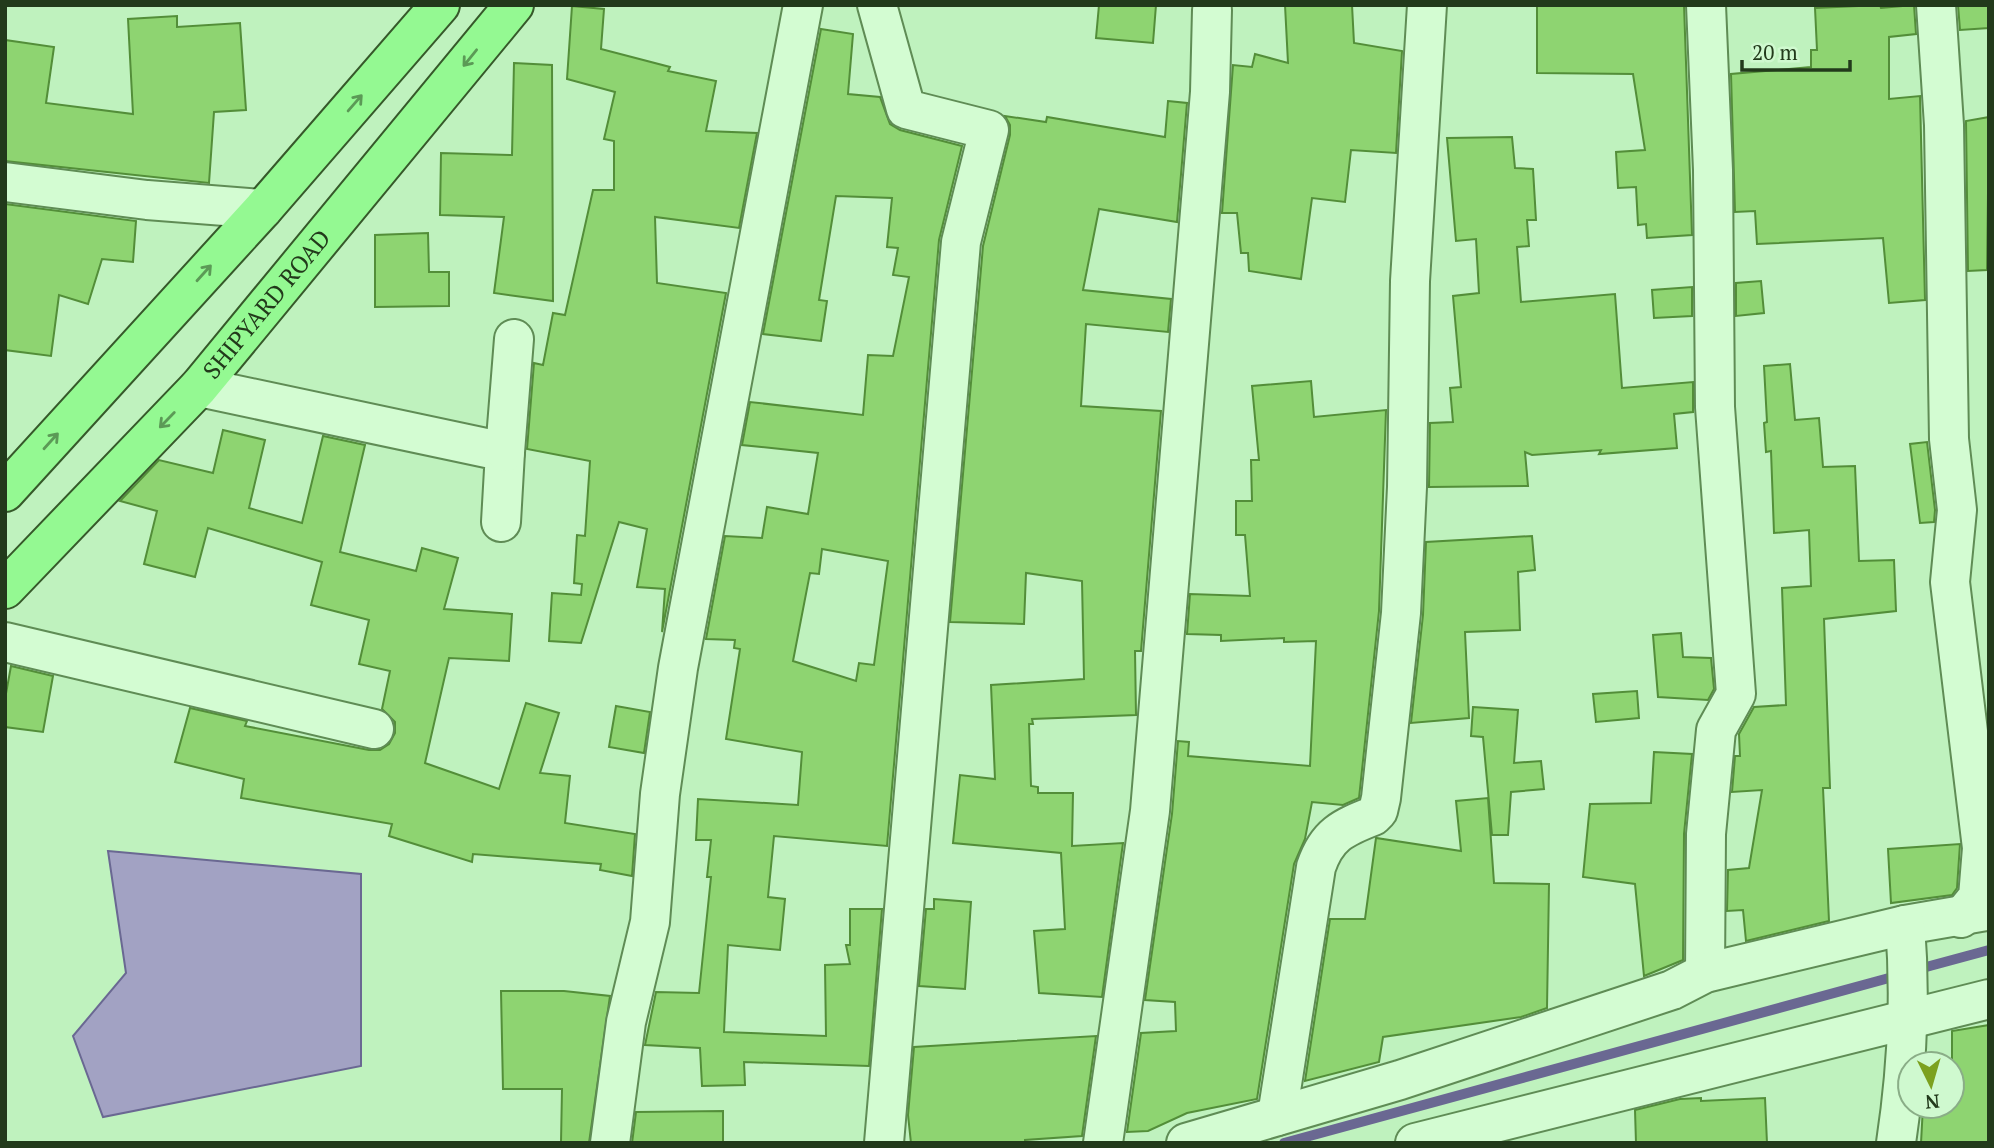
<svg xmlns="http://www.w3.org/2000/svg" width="1994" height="1148" viewBox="0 0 1994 1148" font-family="'PT Serif',serif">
<rect width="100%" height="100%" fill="#bff2be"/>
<path fill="#a2a2c3" stroke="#6a6892" stroke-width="2" d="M 108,851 L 361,874 L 361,1066 L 103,1117 L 73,1036 L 126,973 Z"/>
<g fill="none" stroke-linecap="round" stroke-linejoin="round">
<g stroke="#6a6892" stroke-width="10">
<path d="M 1915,970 L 1989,950"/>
<path d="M 1284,1143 L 1900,975"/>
</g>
</g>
<g fill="#8ed471" stroke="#538e39" stroke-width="2" fill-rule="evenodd">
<path d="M 1099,5 L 1156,5 L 1153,43 L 1096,38 Z"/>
<path d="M 1285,5 L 1352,5 L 1354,43 L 1402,51 L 1396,153 L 1351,150 L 1345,202 L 1312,198 L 1301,279 L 1249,271 L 1248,253 L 1241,253 L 1237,213 L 1222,213 L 1233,65 L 1252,67 L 1255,54 L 1288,63 Z"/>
<path d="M 1537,5 L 1684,5 L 1692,235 L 1647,238 L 1646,224 L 1638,225 L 1636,187 L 1618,188 L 1616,152 L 1645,150 L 1633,74 L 1537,73 Z"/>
<path d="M 1880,5 L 1881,8 L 1914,5 L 1916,34 L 1889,37 L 1889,99 L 1920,96 L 1925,300 L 1889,303 L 1883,238 L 1757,244 L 1755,211 L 1735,212 L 1731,74 L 1811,67 L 1811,50 L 1817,50 L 1815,8 Z"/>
<path d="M 1958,5 L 1989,5 L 1989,28 L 1960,30 Z"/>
<path d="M 572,6 L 604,9 L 601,49 L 670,67 L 668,71 L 716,81 L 706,131 L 757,133 L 739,228 L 655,217 L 657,283 L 726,293 L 662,632 L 665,589 L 637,587 L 647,529 L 619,522 L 581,643 L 549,641 L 552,593 L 581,595 L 582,584 L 574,583 L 577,535 L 585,536 L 590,461 L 527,449 L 534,363 L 543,365 L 553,313 L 565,315 L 593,190 L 614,190 L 614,141 L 604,139 L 615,92 L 567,79 Z"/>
<path d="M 177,16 L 177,27 L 240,23 L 246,110 L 214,112 L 209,183 L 5,161 L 5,40 L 54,47 L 46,103 L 133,114 L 128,19 Z"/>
<path d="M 821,29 L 853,34 L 848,94 L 880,97 L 890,124 L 900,130 L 962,146 L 939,240 L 887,846 L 774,836 L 768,897 L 785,899 L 780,950 L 728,945 L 724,1032 L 826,1036 L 825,965 L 850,964 L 846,945 L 850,945 L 850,909 L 882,909 L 869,1066 L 744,1062 L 745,1085 L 702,1086 L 700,1048 L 645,1045 L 656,992 L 699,993 L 711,877 L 707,877 L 711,840 L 696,840 L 698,799 L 798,805 L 802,752 L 726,739 L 740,649 L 734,648 L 735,640 L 706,639 L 725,536 L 762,538 L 767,507 L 808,514 L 818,453 L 742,445 L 750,402 L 863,415 L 868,355 L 893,356 L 909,277 L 893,275 L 898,248 L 887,247 L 892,198 L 836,196 L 819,300 L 827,301 L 821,341 L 763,334 ZM 822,549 L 888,561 L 874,665 L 859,663 L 856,681 L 793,661 L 810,573 L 819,574 Z"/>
<path d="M 514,63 L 552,65 L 553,301 L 494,293 L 504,217 L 440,215 L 441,153 L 512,155 Z"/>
<path d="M 1168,101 L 1187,103 L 1177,222 L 1099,209 L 1083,290 L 1171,299 L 1168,332 L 1086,324 L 1081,406 L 1161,411 L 1141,651 L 1135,651 L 1136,715 L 1032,719 L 1033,724 L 1029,724 L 1031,786 L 1038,787 L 1038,793 L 1073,793 L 1072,846 L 1123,843 L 1102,997 L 1039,993 L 1034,931 L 1065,929 L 1061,853 L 953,843 L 960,775 L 995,779 L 991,685 L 1084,679 L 1082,581 L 1026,573 L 1024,624 L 950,622 L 983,246 L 1010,135 L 1010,125 L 1005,116 L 1046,122 L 1047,117 L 1165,137 Z"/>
<path d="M 1989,117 L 1987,270 L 1968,271 L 1966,121 Z"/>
<path d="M 1512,137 L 1515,168 L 1533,169 L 1536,220 L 1527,220 L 1529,246 L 1517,247 L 1521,302 L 1615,294 L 1622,388 L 1693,382 L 1693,412 L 1674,414 L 1677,448 L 1599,454 L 1601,450 L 1532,455 L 1525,452 L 1528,486 L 1429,487 L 1430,423 L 1453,422 L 1450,388 L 1461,387 L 1453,296 L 1479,293 L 1476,239 L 1456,241 L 1447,138 Z"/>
<path d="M 5,204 L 136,221 L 133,262 L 102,259 L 88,304 L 59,295 L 51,356 L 5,350 Z"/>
<path d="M 428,233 L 429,272 L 449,272 L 449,306 L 375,307 L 375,235 Z"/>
<path d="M 1761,281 L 1764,313 L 1736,316 L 1736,283 Z"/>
<path d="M 1692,287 L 1692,316 L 1654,318 L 1652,290 Z"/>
<path d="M 1790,364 L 1795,420 L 1819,418 L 1823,467 L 1855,466 L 1859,561 L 1894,560 L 1896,611 L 1824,619 L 1830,788 L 1823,788 L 1829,921 L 1746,941 L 1743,910 L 1727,911 L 1728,870 L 1749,868 L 1762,790 L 1732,792 L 1735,756 L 1740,756 L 1739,734 L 1754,707 L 1786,705 L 1782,588 L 1811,586 L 1809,530 L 1774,533 L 1771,451 L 1766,452 L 1764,423 L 1767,422 L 1764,366 Z"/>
<path d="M 1311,381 L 1314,417 L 1386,410 L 1379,611 L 1359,798 L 1343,805 L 1312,802 L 1305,839 L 1294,864 L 1257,1099 L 1187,1113 L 1148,1131 L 1127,1132 L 1141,1033 L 1176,1031 L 1175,1002 L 1145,1000 L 1172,814 L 1178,741 L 1189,742 L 1188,756 L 1310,766 L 1316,641 L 1284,642 L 1284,638 L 1221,641 L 1221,635 L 1187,634 L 1190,594 L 1250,596 L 1245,535 L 1236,535 L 1236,501 L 1252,501 L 1251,460 L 1259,460 L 1252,386 Z"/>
<path d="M 223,430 L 265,440 L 249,508 L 302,523 L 323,436 L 365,445 L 340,552 L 416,571 L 422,548 L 458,558 L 444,609 L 512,614 L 509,661 L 449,658 L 425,763 L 499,789 L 526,703 L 559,713 L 540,773 L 570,776 L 565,823 L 635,834 L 632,876 L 600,870 L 601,864 L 473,854 L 472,862 L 389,836 L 392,824 L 241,798 L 244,779 L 175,762 L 190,708 L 247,721 L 245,726 L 369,750 L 380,750 L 389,744 L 395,733 L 395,722 L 382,709 L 390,671 L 359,664 L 369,620 L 311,605 L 322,562 L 208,528 L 195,577 L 144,564 L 157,511 L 120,501 L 159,460 L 213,473 Z"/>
<path d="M 1927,442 L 1935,510 L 1934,522 L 1920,523 L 1910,444 Z"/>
<path d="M 1532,536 L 1535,570 L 1518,572 L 1520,630 L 1465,632 L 1469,718 L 1411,723 L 1423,615 L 1426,542 Z"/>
<path d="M 1681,633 L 1683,657 L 1711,658 L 1714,689 L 1708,700 L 1658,697 L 1653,635 Z"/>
<path d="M 11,666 L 53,676 L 43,732 L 5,727 L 5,699 Z"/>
<path d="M 1637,691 L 1639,718 L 1596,722 L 1593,694 Z"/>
<path d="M 616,706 L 650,712 L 644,753 L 609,747 Z"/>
<path d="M 1473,707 L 1518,710 L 1514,763 L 1541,761 L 1544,789 L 1511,792 L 1508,835 L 1492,835 L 1483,737 L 1471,736 Z"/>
<path d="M 1654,752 L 1692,754 L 1684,834 L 1683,960 L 1644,976 L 1635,884 L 1583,877 L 1590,804 L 1651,803 Z"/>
<path d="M 1488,798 L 1494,883 L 1549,884 L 1547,1008 L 1521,1017 L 1383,1037 L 1379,1062 L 1305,1081 L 1330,919 L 1365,919 L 1376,838 L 1461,851 L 1456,801 Z"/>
<path d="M 1960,844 L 1957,888 L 1952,895 L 1891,903 L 1888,849 Z"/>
<path d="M 934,899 L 971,902 L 965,989 L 919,986 L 926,909 L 934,909 Z"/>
<path d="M 501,991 L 564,991 L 610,996 L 589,1143 L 561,1143 L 562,1089 L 503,1089 Z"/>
<path d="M 1989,1025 L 1989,1143 L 1921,1143 L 1923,1106 L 1952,1106 L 1952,1031 Z"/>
<path d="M 1096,1036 L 1082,1136 L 1025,1140 L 1025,1143 L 911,1143 L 908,1115 L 914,1047 Z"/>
<path d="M 1701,1098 L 1701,1101 L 1765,1098 L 1767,1143 L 1636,1143 L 1635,1110 L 1680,1099 Z"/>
<path d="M 723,1111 L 723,1143 L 632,1143 L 636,1112 Z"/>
</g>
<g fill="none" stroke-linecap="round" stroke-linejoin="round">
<g stroke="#5f8c55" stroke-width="42">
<g id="street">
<path d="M 877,5 L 906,109 L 989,130 L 961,242 L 884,1143"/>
<path d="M 1936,5 L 1944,125 L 1949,439 L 1957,510 L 1950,582 L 1982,848 L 1978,897 L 1961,918"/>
<path d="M 5,182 L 147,200 L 263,209"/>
<path d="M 199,387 L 505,452 L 501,522"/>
<path d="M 505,452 L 514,339"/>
<path d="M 5,642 L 374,729"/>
<path d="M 1705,973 L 1706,834 L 1716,730 L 1736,694 L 1715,407 L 1713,170 L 1706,5"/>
<path d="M 1277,1116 L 1316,867 C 1327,835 1342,828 1373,816 L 1378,811 L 1381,798 L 1401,613 L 1407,487 L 1410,281 L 1427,5"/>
<path d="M 610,1143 L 626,1022 L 650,922 L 660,794 L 678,668 L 803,5"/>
<path d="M 1103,1143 L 1150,811 L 1210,92 L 1212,10"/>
<path d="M 1186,1143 L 1400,1080 L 1672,990 L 1705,973 L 1905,925 L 1986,911"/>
<path d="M 1415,1143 L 1989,999"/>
<path d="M 1896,1143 C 1907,1070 1911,998 1905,925"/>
</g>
</g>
<g stroke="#36592a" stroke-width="42">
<g id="primary">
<path d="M 5,492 L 263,209 L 440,5"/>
<path id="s1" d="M 5,589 L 199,387 L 514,5"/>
</g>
</g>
<use href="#street" stroke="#d3fcd2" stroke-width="38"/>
<use href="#primary" stroke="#94f992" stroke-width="38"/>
</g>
<defs><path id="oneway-shaft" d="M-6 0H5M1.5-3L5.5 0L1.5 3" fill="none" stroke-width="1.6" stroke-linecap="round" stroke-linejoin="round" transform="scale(1.75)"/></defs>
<g stroke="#5b9a56">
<use href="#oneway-shaft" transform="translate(470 58) rotate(129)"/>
<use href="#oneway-shaft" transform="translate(355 103) rotate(-49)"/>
<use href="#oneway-shaft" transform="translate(204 273) rotate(-48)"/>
<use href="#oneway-shaft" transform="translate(167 420) rotate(134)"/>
<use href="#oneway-shaft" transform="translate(51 441) rotate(-48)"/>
</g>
<g text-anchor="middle" stroke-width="7" stroke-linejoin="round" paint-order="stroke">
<g font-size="24" fill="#223a1b" stroke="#cff9cf">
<text dy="8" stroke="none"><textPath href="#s1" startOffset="387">SHIPYARD ROAD</textPath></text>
</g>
</g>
<rect width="1994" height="1148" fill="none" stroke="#223a1b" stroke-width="14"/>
<g transform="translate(1931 1085) rotate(175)"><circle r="33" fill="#cff9cf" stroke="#8aad87" stroke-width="2"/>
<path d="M0-5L12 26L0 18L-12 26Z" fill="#7ca11f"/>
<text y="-10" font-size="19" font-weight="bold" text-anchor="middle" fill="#223a1b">N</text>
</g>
<path d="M1742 60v10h108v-10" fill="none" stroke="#223a1b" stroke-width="3.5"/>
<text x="1752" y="60" font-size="21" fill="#223a1b" stroke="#cff9cf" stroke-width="5" paint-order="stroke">20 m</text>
</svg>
